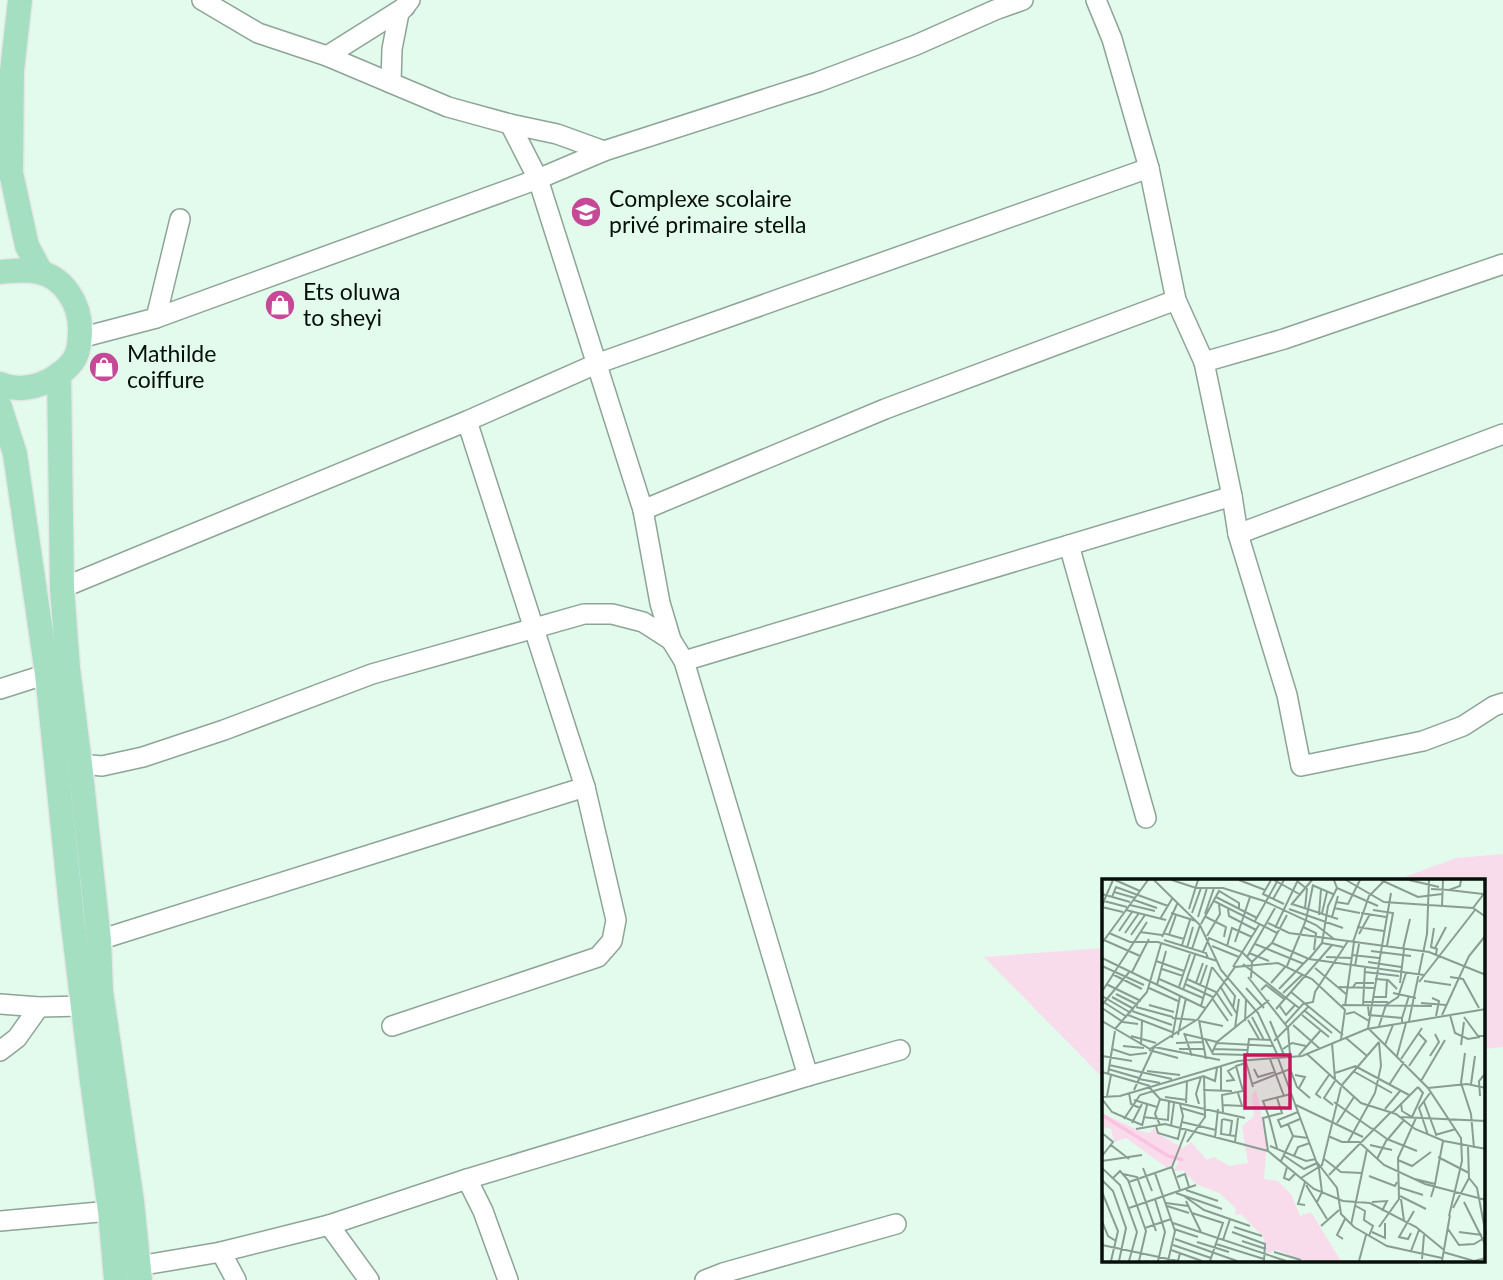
<svg xmlns="http://www.w3.org/2000/svg" width="1503" height="1280" viewBox="0 0 1503 1280" font-family="Lato,sans-serif">
<rect width="100%" height="100%" fill="#e2fbed"/>
<g fill="#f9dceb">
<path d="M 1503,854 L 1503,1047 L 1484,1049 L 1484,881 L 1394,881 L 1456,858 Z"/>
<path d="M 1104,948 L 1104,1079 L 984,957 Z"/>
</g>
<g fill="none" stroke-linecap="round" stroke-linejoin="round">
<g stroke="#8da497" stroke-width="22">
<g id="minor">
<path d="M 202,0 L 258,33 L 327,56 L 391,83"/>
<path d="M 410,0 L 399,13 L 392,49 L 391,83 L 448,107 L 510,124 L 538,179 L 643,510 L 660,603 L 671,640 L 684,661 L 808,1076"/>
<path d="M 1096,0 L 1112,39 L 1149,168 L 1176,300 L 1204,362 L 1232,496 L 1238,534 L 1287,695 L 1301,766 L 1423,741 L 1463,726 L 1494,706 L 1503,703"/>
<path d="M 327,56 L 405,7"/>
<path d="M 510,124 L 557,134 L 604,151"/>
<path d="M 156,318 L 180,219"/>
<path d="M 80,338 L 156,318 L 538,179 L 604,151 L 818,82 L 916,45 L 995,10 L 1023,0"/>
<path d="M 1204,362 L 1284,339 L 1503,264"/>
<path d="M 643,510 L 885,409 L 1176,300"/>
<path d="M 1238,534 L 1503,434"/>
<path d="M 1069,545 L 1146,818"/>
<path d="M 62,588 L 467,421 L 596,364 L 1149,168"/>
<path d="M 684,661 L 1232,496"/>
<path d="M 0,689 L 47,674"/>
<path d="M 80,764 L 102,766 L 143,757 L 224,730 L 372,674 L 584,614 L 612,614 L 643,622 L 671,640"/>
<path d="M 99,940 L 585,787"/>
<path d="M 0,1004 L 39,1007 L 83,1006"/>
<path d="M 392,1026 L 598,957 L 612,941 L 616,920 L 585,787 L 467,421"/>
<path d="M 0,1051 L 17,1038 L 39,1007"/>
<path d="M 467,1179 L 483,1211 L 508,1280"/>
<path d="M 0,1221 L 110,1211"/>
<path d="M 329,1225 L 369,1280"/>
<path d="M 221,1252 L 236,1280"/>
<path d="M 138,1266 L 221,1252 L 329,1225 L 467,1179 L 808,1076 L 900,1050"/>
<path d="M 705,1280 L 723,1273 L 896,1224"/>
</g>
</g>
<g stroke="#e6e7e7" stroke-width="27">
<g id="major">
<path d="M 20,0 L 12,71 L 11,173 L 27,246 L 41,272"/>
<path d="M 0,272 C 13,271 25,269 38,272 C 64,277 80,304 80,329 C 80,339 79,353 73,361 C 57,382 24,395 0,384"/>
<path d="M 59,374 L 62,588 L 68,668 L 80,764 L 99,940 L 101,991 L 132,1201 L 140,1280"/>
<path d="M 0,407 L 15,454 L 47,674 L 71,908 L 92,1082 L 110,1211 L 116,1280"/>
</g>
</g>
<use href="#minor" stroke="#fff" stroke-width="19"/>
<use href="#major" stroke="#a5dfc2" stroke-width="24"/>
</g>
<defs>
<g id="school-disc" transform="scale(1.575)"><circle r="9.5" fill="#c64997" stroke="#e2fbed"/><path d="M0-5L7-2L0 1L-7-2ZM-4 1L0 2.5L4 1V4Q0 6-4 4Z" fill="#fff"/></g>
<g id="shop-disc" transform="scale(1.575)"><circle r="9.5" fill="#c64997" stroke="#e2fbed"/><path d="M-5-2.5h2.3a2.7 3.5 0 0 1 5.4 0H5L5.5 6h-11ZM-1.5-2.5h3a1.5 2.3 0 0 0-3 0Z" fill="#fff"/></g>
</defs>
<g fill-rule="evenodd">
<use href="#school-disc" x="586" y="212"/>
<use href="#shop-disc" x="280" y="305"/>
<use href="#shop-disc" x="104" y="367"/>
</g>
<g text-anchor="middle" stroke-width="7" stroke-linejoin="round" paint-order="stroke">
<g font-size="23" fill="#070f0b" stroke="#e2fbed" text-anchor="start">
<text x="609" y="207">Complexe scolaire<tspan x="609" dy="26">privé primaire stella</tspan></text>
<text x="303" y="300">Ets oluwa<tspan x="303" dy="26">to sheyi</tspan></text>
<text x="127" y="362">Mathilde<tspan x="127" dy="26">coiffure</tspan></text>
</g>
</g>
<g transform="translate(1102 879)">
<rect width="383" height="383" fill="#e2fbed"/>
<path d="M 154,211 L 165,263 L 162,300 L 176,302 L 189,315 L 198,337 L 209,333 L 239,382 L 201,382 L 175,371 L 165,375 L 161,358 L 139,335 L 133,336 L 134,329 L 117,314 L 94,305 L 81,291 L 72,292 L 78,279 L 65,289 L 24,259 L 12,263 L 9,250 L 0,248 L 0,234 L 38,252 L 47,254 L 54,248 L 55,254 L 81,269 L 89,263 L 105,281 L 112,278 L 127,287 L 146,284 L 140,247 L 152,237 L 150,216 Z" fill="#f9dceb"/>
<path fill="none" stroke="#fbc3e1" stroke-width="3.5" d="M 0,236 L 66,277 L 81,281"/>
<path fill="none" stroke="#8a9d93" stroke-width="2" d="M 11,1 L 4,17 L 2,22 L 0,28 L 21,33M 13,1 L 38,12M 52,1 L 98,46 L 119,91 L 156,134 L 175,175M 70,1 L 94,9 L 121,9 L 162,22 L 214,46 L 232,60M 137,1 L 163,11M 169,1 L 161,15 L 182,25M 172,1 L 199,16M 232,1 L 235,9 L 276,27M 244,1 L 282,23 L 371,29 L 384,38M 279,1 L 316,18 L 340,15M 307,1 L 337,8M 195,2 L 205,10 L 203,29M 210,6 L 231,15M 329,10 L 347,11 L 358,7 L 359,1M 347,11 L 381,15M 12,13 L 33,19M 0,15 L 28,23M 10,18 L 14,8 L 66,27M 114,18 L 155,39M 171,20 L 182,1M 32,21 L 55,29M 2,22 L 25,28M 112,22 L 175,54M 234,23 L 246,25 L 258,1M 190,25 L 236,40M 28,26 L 53,32M 189,26 L 210,1M 340,27 L 341,1M 232,29 L 258,34M 371,29 L 384,12M 87,30 L 96,1M 126,30 L 127,37 L 154,51M 187,30 L 241,49M 24,31 L 64,41M 271,31 L 291,34 L 285,67M 69,34 L 94,42M 90,34 L 99,9M 220,34 L 225,13M 259,34 L 284,38M 103,35 L 112,9M 217,36 L 219,10M 96,38 L 105,9M 104,38 L 124,48 L 122,58M 230,38 L 236,17M 58,40 L 70,20M 153,42 L 176,1M 166,44 L 187,54 L 327,73 L 384,96M 99,45 L 117,12 L 137,24 L 137,30M 201,48 L 214,54 L 212,71M 255,48 L 282,52M 173,49 L 196,1M 332,49 L 329,68 L 335,70 L 334,75M 17,52 L 30,33M 38,53 L 60,56M 7,54 L 28,63 L 56,63 L 115,82M 23,54 L 37,34M 61,54 L 82,60M 257,55 L 268,35M 29,56 L 43,36M 67,56 L 74,36M 105,57 L 118,35 L 117,25M 60,58 L 76,23M 2,61 L 38,77M 62,61 L 104,74 L 106,79M 133,63 L 148,18M 251,63 L 267,17 L 283,1M 0,64 L 46,1M 170,64 L 207,80 L 322,96M 220,64 L 241,68M 153,65 L 202,85M 80,66 L 88,41M 110,67 L 137,78M 125,67 L 130,49 L 150,58M 85,69 L 91,48M 333,69 L 344,48M 90,70 L 98,46M 301,70 L 308,40M 269,72 L 309,77M 101,73 L 107,59 L 140,73 L 150,83 L 149,99M 147,74 L 167,82M 250,76 L 277,79M 145,78 L 173,29M 224,78 L 249,79M 0,79 L 103,129M 207,80 L 220,64 L 226,27 L 235,9M 54,82 L 82,92M 150,83 L 170,64 L 185,36M 266,83 L 299,88M 141,85 L 197,129M 0,87 L 42,106M 185,87 L 204,41 L 211,6M 253,87 L 257,65M 110,88 L 133,117 L 131,129M 131,88 L 157,46M 213,89 L 244,115M 60,90 L 81,97M 30,93 L 47,60M 263,93 L 297,97M 10,95 L 40,110M 146,98 L 186,149 L 188,176M 348,98 L 361,100 L 377,129M 57,100 L 101,119M 85,100 L 114,113 L 130,137M 273,100 L 286,101 L 295,110M 322,102 L 349,106M 317,103 L 373,31M 94,104 L 101,84M 169,104 L 184,87M 298,104 L 302,70M 4,105 L 39,122M 83,105 L 111,118M 55,106 L 64,72M 98,106 L 105,86M 118,107 L 135,135M 77,108 L 88,75M 237,108 L 272,109M 251,108 L 254,104 L 272,104M 47,109 L 76,122M 144,109 L 162,129M 177,110 L 206,80M 1,111 L 45,43M 81,111 L 93,76M 159,111 L 164,106 L 182,120M 189,113 L 241,156M 181,114 L 201,95M 291,114 L 314,119M 14,115 L 36,126M 0,117 L 29,134M 10,118 L 32,130M 271,118 L 284,118 L 285,101M 110,119 L 126,142M 330,119 L 337,122 L 334,137M 261,123 L 286,123M 3,124 L 25,138M 319,124 L 344,126M 0,126 L 28,92M 47,126 L 72,133M 177,126 L 184,136 L 193,126M 240,126 L 330,127M 99,127 L 110,88M 243,127 L 252,63M 261,127 L 263,88M 266,127 L 267,136 L 300,139 L 300,143M 34,128 L 71,138M 0,129 L 21,143 L 36,145M 174,130 L 230,66M 30,132 L 70,146M 203,132 L 230,154M 244,135 L 252,133 L 267,142M 26,136 L 70,153M 200,136 L 227,158M 340,136 L 367,77 L 384,56M 348,136 L 353,154 L 366,160 L 378,158M 150,138 L 162,161M 362,138 L 376,157 L 384,157M 70,139 L 93,141M 300,139 L 307,117M 97,141 L 104,180M 146,141 L 157,160M 0,142 L 48,170 L 96,140 L 133,88 L 176,84 L 210,100 L 243,131 L 239,160M 97,142 L 121,147M 143,142 L 144,120M 168,142 L 182,176M 307,142 L 325,55 L 327,1M 183,145 L 201,125 L 211,123 L 213,113 L 246,62M 191,146 L 217,169M 277,147 L 284,126 L 296,118 L 304,94M 133,149 L 137,120M 266,149 L 289,14M 13,150 L 45,113 L 59,65M 267,150 L 326,209 L 359,259 L 360,282 L 347,337M 82,154 L 90,177M 82,155 L 115,163M 76,156 L 84,119M 29,157 L 54,164M 70,159 L 78,117M 244,159 L 265,177M 103,160 L 111,175 L 145,176M 172,162 L 206,128M 74,164 L 101,163M 115,164 L 172,167M 230,164 L 233,200M 39,166 L 40,142M 283,166 L 291,146M 359,166 L 362,143M 21,167 L 42,169M 10,170 L 28,176 L 45,174M 77,170 L 102,170M 112,170 L 145,171M 181,170 L 190,164 L 204,167M 47,171 L 76,179M 110,174 L 115,163 L 167,121M 363,174 L 359,204 L 369,235 L 372,269M 205,175 L 259,224 L 294,235 L 313,250 L 342,262 L 384,270M 145,176 L 147,160 L 169,161M 197,176 L 219,151M 0,177 L 30,182M 295,177 L 304,144M 328,177 L 337,163 L 333,155M 176,179 L 217,290 L 220,313 L 215,323M 168,180 L 182,217M 299,180 L 320,149M 144,183 L 151,208M 7,186 L 70,200M 253,187 L 307,216M 307,187 L 324,162 L 316,154M 6,190 L 37,199M 152,190 L 156,198 L 173,193M 45,192 L 78,196M 251,192 L 290,214M 0,193 L 48,207M 233,194 L 254,187M 6,195 L 13,152M 193,196 L 203,198 L 197,209M 101,197 L 113,202 L 115,189M 37,200 L 58,204M 124,202 L 132,201 L 126,192 L 133,188M 319,202 L 343,161M 150,205 L 188,190 L 195,208 L 208,219M 369,205 L 373,177M 287,206 L 302,183M 239,207 L 277,163M 47,208 L 58,220 L 143,239M 326,209 L 365,205 L 384,209M 32,211 L 52,168 L 118,181M 101,211 L 130,212M 119,212 L 119,186M 27,214 L 29,225 L 38,229M 5,217 L 9,196M 378,217 L 377,202 L 382,196M 0,218 L 18,217 L 136,182 L 200,177 L 265,150 L 384,130M 63,218 L 85,221M 219,219 L 214,215 L 227,196M 0,220 L 10,233 L 40,246M 32,221 L 55,228M 232,223 L 270,250M 322,223 L 334,255M 84,224 L 85,202M 299,224 L 300,232 L 310,238 L 321,214 L 316,208M 97,225 L 94,215 L 99,198M 121,226 L 140,227 L 136,214M 194,226 L 261,258M 231,226 L 222,219 L 233,202M 79,229 L 103,236M 283,230 L 298,212M 121,233 L 120,216 L 141,212 L 134,187 L 144,184M 196,233 L 176,241 L 179,248 L 198,240M 290,234 L 316,208M 41,238 L 66,241 L 67,222M 167,238 L 161,222 L 189,215M 167,238 L 175,269M 298,238 L 384,242M 22,240 L 38,216 L 102,197M 120,240 L 119,255 L 133,257M 121,240 L 130,242 L 128,256M 80,243 L 114,251M 30,244 L 40,225M 235,244 L 252,218M 186,245 L 191,257 L 206,259M 58,246 L 53,235 L 58,220M 40,247 L 45,226M 54,247 L 56,254 L 76,260 L 81,237 L 78,225M 69,247 L 72,224M 270,249 L 285,260 L 275,280M 34,250 L 63,245 L 166,272 L 212,310 L 241,322 L 268,324 L 314,348 L 342,371M 0,254 L 11,263 L 0,277M 326,256 L 317,229 L 328,214M 333,256 L 354,250M 226,257 L 240,263 L 257,263 L 282,286 L 323,305 L 384,321M 113,259 L 116,230M 285,260 L 315,272M 286,260 L 302,241M 85,263 L 103,238 L 102,197M 133,263 L 136,239M 246,263 L 273,214 L 279,187 L 277,163M 9,266 L 27,280M 268,266 L 290,271M 168,267 L 204,282 L 214,280M 166,272 L 161,239 L 180,234 L 175,219M 181,276 L 202,290 L 215,284M 192,277 L 196,268 L 208,264M 336,278 L 367,294M 222,280 L 239,293 L 260,294M 296,281 L 310,287 L 329,273M 0,282 L 40,276M 179,282 L 191,257M 214,282 L 235,309 L 239,335 L 252,348 L 285,367 L 340,379M 185,288 L 182,299 L 187,301 L 193,295M 0,289 L 18,306 L 35,353 L 27,382M 41,289 L 50,312M 53,294 L 73,352 L 66,382M 21,295 L 35,298 L 54,352M 227,296 L 289,233M 267,297 L 293,307 L 295,303M 75,298 L 83,295 L 87,308M 11,299 L 18,292 L 26,301 L 44,352 L 37,382M 199,299 L 220,286 L 239,208M 367,299 L 375,309 L 384,356M 313,300 L 333,305 L 329,318M 0,301 L 11,312 L 24,349 L 17,382M 27,303 L 70,288M 333,305 L 341,262M 204,306 L 225,340M 296,308 L 321,316M 78,311 L 70,288 L 84,252M 84,311 L 116,322M 0,313 L 16,352 L 9,382M 74,314 L 120,330M 82,317 L 102,331 L 148,347M 298,317 L 324,330M 53,320 L 63,353 L 56,382M 299,320 L 302,342M 84,322 L 99,353M 270,323 L 285,322 L 280,332M 362,323 L 384,367M 64,324 L 86,327M 203,326 L 196,325 L 203,303M 65,327 L 87,334M 254,327 L 263,332 L 262,341 L 271,347 L 267,357M 27,329 L 94,306M 351,329 L 367,299 L 366,268M 90,334 L 121,344 L 108,382M 0,342 L 6,357 L 14,362M 71,344 L 184,382M 249,346 L 265,270M 219,347 L 237,331M 132,348 L 160,357M 277,348 L 297,320 L 296,279 L 314,239M 43,349 L 69,340M 72,350 L 96,358M 346,350 L 357,366 L 372,365 L 384,358M 130,353 L 163,365 L 162,382M 270,353 L 283,359 L 283,344M 357,353 L 380,356M 309,354 L 306,360 L 297,358 L 312,332M 73,360 L 135,382M 241,360 L 235,356 L 243,340M 121,361 L 128,340M 140,362 L 164,370M 95,363 L 127,373M 114,365 L 162,380M 0,366 L 76,382 L 78,374M 71,366 L 109,379M 69,371 L 100,382M 309,372 L 317,351M 172,373 L 199,381M 341,373 L 372,382 L 384,379M 320,380 L 322,356M 257,382 L 264,356M 340,382 L 348,336"/>
<path fill="#c2185b" fill-opacity="0.15" stroke="#c2185b" stroke-width="3.5" d="M 143,176 L 188,176 L 188,229 L 143,229 Z"/>
<rect width="383" height="383" fill="none" stroke="#070f0b" stroke-width="3.5"/>
</g>
</svg>
